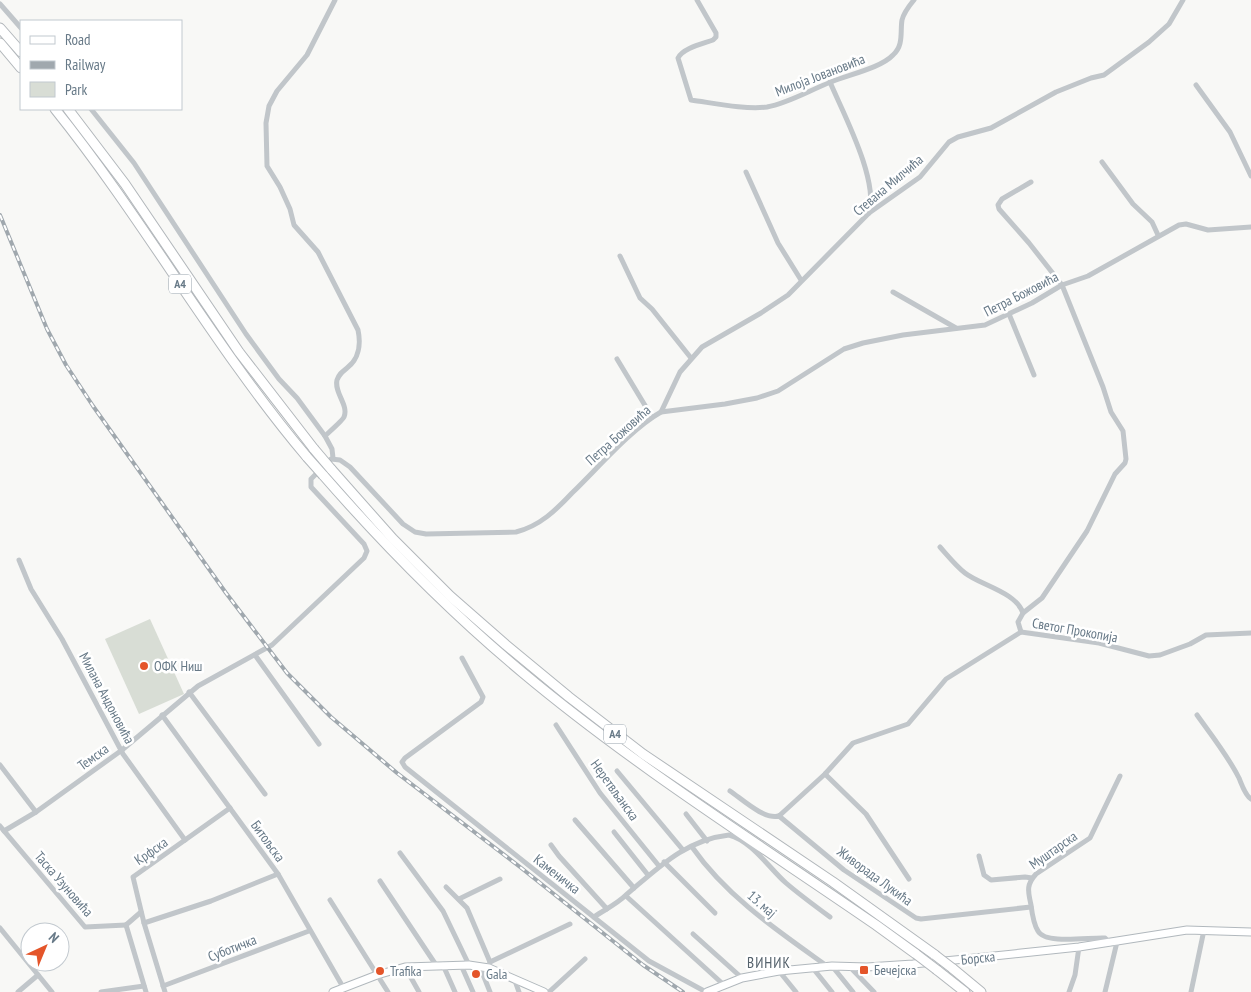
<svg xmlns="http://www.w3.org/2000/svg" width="1251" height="992" viewBox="0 0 1251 992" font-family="'PT Sans Narrow',sans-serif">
<rect width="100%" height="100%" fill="#f8f8f6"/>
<path fill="#d8ddd5" d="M 150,619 L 184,694 L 139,714 L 105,639 Z"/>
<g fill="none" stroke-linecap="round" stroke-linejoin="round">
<g stroke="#b1b8bd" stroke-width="9">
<g id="secondary">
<path d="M 333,992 L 377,975 L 405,967 L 469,965 L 489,968 L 544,992"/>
<path d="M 707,992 L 742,978 L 779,971 L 832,966 L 867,967 L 913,964 L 965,959 L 1079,947 L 1187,930 L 1251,932"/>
</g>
</g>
<g stroke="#b2b7bb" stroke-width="11">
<g id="highway">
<path d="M 0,28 L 21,52"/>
<path d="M 0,43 L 21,68"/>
<path d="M 55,109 C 145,221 214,347 307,457"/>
<path d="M 68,109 L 125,184 L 239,352 L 314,449"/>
<path d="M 331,469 L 393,539 L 450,596 L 506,645 L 569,697 L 643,754 L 833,882 L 935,955"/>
<path d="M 323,475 C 385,546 450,612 522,672 C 633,765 757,843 876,925 L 916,954"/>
<path d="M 952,968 L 981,992"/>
<path d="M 937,970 L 965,992"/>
</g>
</g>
<g stroke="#c1c6ca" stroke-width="5">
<path d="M 697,0 L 716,33 L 716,37 L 713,40 C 702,44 683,48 678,58 L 691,100 C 713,103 746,110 767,107 C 789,103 810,90 831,82 C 847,75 881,68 893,55 C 904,45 900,32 902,20 C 904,12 909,6 914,0"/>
<path d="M 0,4 L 21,28"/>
<path d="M 830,82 C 843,113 879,180 869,213"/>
<path d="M 1196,85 L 1230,132 L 1251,176"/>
<path d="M 91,109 L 134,163 L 246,334 L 279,379 L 297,398 L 325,436 L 332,449 L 333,458"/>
<path d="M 1102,162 L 1133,204 L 1152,222 L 1158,235"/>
<path d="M 746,172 L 778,243 L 801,280"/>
<path d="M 620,256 L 640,298 L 652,309 L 691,358"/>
<path d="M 893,292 L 956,328"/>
<path d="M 1009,314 L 1034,375"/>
<path d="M 617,359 L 652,417"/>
<path d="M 661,412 L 680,372 L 702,347 L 761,313 L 788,295 L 869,213 L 920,177 L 949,142 L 958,137 L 991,128 L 1056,92 L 1091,78 L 1104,75 L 1149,42 L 1169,24 L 1183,0"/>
<path d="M 325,436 C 328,433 343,420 344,417 C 349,405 334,393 337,380 C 339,374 342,372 347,368 C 359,359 361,344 358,330 L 318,252 L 294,225 L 290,209 L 280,187 L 267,166 L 266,123 L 269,106 L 277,91 L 307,55 L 335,0"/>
<path d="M 940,547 C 948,556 956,566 965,573 C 980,585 1016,592 1023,613"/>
<path d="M 19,560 L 31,589 L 62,639 L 123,754 L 185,840"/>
<path d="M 1021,632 L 1018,622 L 1023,613 L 1042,598 L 1087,531 L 1115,474 L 1125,463 L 1126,459 L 1123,431 L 1111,412 L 1103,387 L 1062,285 L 1029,243 L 999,209 L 998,205 L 1002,199 L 1031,182"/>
<path d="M 255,655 L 319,744"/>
<path d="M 462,658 L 483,697 L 481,702 L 405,758 L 402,762 L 405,767 L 649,961 L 706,992"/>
<path d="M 189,692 L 265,794"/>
<path d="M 162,715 L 278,874 L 343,987"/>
<path d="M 1197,715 C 1212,736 1228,756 1239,778 C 1242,785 1245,795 1251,799"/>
<path d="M 556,725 L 600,793 L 659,866"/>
<path d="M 0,765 L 36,812"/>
<path d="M 617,771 L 683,850"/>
<path d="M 825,774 L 866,814 L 909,879"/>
<path d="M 730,791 C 742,799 764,820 779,816"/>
<path d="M 686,814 L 707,841"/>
<path d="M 779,816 L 825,774 L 853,743 L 908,724 L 946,679 L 1021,632 L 1099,643 L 1149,656 L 1160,655 L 1190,644 L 1206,635 L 1251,633"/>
<path d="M 779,816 L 844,870 L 916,918 L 921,919 L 1031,907"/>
<path d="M 575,820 L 634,888"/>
<path d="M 0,826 L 85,927 L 126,925"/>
<path d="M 4,831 L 36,812 L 122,750 L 198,686 L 272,645 L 364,558 L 367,551 L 364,544 L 311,487 L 311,479 L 331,459 L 340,460 L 350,467 L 403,524 L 415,532 L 426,534 L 516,532 C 540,526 556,510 572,493 C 598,468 631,429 661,412 L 725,404 L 757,398 L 778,391 L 844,349 L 863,343 L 903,335 L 985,325 L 1032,303 L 1062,285 L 1088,276 L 1179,225 L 1186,224 L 1208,230 L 1251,227"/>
<path d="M 614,832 L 648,875"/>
<path d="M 551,845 L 559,856 L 607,909"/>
<path d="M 692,847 C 727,897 778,931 827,966"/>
<path d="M 400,853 L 443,911 L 469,965"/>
<path d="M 979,856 L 984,875 L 991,880 L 1025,877 L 1032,878"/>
<path d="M 664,862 L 715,913"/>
<path d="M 380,881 L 436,965"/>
<path d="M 446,887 L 467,908 L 490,962"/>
<path d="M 626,896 L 724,985"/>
<path d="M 459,899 L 500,879"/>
<path d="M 330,900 L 388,992"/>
<path d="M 594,917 C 604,910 617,904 626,895 C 658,868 685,840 729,835 C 752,841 769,868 786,883 C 800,895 815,906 830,917"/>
<path d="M 144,923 L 211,901 L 278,874"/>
<path d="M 126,925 L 146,992"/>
<path d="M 126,925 L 141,912"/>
<path d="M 0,928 L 52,992"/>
<path d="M 693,934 L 742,978"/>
<path d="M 1110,943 L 1105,938 C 1090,937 1045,945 1038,931 C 1034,925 1032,913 1031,905 C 1028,891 1026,885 1036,874 L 1090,838 L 1120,776"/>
<path d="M 443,965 L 455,992"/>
<path d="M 461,965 L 473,992"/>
<path d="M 832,966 L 853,992"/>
<path d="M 849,966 L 874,992"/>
<path d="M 405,967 L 419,992"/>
<path d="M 480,967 L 490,992"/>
<path d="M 812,967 L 832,992"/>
<path d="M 489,968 L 490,962 L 570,924"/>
<path d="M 779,971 L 796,992"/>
<path d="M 514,978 L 519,992"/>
<path d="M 163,986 L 309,931"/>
<path d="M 18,992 L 38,975"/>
<path d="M 101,992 L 144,986"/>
<path d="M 165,992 L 144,923 L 133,877 L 230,808"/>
<path d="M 549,992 L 585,959"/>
<path d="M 1069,992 L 1075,975 L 1079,947"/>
<path d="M 1105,992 L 1117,942"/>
<path d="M 1191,992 L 1204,930"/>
</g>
<use href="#secondary" stroke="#fff" stroke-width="7"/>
<use href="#highway" stroke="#fff" stroke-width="9"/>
<g stroke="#a0a8ae" stroke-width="4">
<path id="rail" d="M 0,215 L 47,329 L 66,365 L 93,406 L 226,593 L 287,673 L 331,717 L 397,773 L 520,867 L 643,965 L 683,992"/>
</g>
<use href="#rail" stroke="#fff" stroke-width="2" stroke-dasharray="5.5" stroke-linecap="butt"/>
<g stroke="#b2b7bb" stroke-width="11" stroke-linecap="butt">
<g id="highway-bridge">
<path d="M 314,449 L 331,469"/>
<path d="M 307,457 L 323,475"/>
<path d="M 916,954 L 937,970"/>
<path d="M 935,955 L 952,968"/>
</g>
</g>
<use href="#highway-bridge" stroke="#fff" stroke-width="9"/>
</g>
<g fill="#e4552a" stroke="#fff" stroke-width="2">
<circle cx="144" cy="666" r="5"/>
<rect x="859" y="965" width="10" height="10" rx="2.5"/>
<circle cx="380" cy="971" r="5"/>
<circle cx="476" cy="974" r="5"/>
</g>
<g text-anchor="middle" stroke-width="5" stroke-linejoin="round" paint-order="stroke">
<g fill="#fff" stroke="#95a1ab" stroke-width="1">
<rect x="169" y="274.5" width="22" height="19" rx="4"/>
<rect x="604" y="724.5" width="22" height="19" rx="4"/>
</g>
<g font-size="12" font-weight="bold" fill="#677987">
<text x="180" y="288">A4</text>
<text x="615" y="738">A4</text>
</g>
<g font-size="14" fill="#677987" stroke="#fff">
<text transform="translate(820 75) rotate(-21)" y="5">Милоја Јовановића</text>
<text transform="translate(888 185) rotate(-40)" y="5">Стевана Милчића</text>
<text transform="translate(1021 294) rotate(-27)" y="5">Петра Божовића</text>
<text transform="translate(618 435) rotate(-42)" y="5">Петра Божовића</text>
<text transform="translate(1075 630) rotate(10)" y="5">Светог Прокопија</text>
<text transform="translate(107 698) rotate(62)" y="5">Милана Андоновића</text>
<text transform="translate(93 757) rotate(-36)" y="5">Темска</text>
<text transform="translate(615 790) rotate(54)" y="5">Неретвљанска</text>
<text transform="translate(268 841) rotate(54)" y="5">Битољска</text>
<text transform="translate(1053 850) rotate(-35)" y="5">Муштарска</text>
<text transform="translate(151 851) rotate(-35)" y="5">Крфска</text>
<text transform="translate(557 874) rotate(38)" y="5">Каменичка</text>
<text transform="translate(875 876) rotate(36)" y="5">Живорада Лукића</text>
<text transform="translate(64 884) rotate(49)" y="5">Таска Узуновића</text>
<text transform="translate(762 904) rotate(41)" y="5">13. мај</text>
<text transform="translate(232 948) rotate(-21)" y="5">Суботичка</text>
<text transform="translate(978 958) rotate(-6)" y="5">Борска</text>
</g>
<g font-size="14" fill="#677987" stroke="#fff" text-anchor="start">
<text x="154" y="671">ОФК Ниш</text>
<text x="874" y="975">Бечејска</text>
<text x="390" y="976">Trafika</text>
<text x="486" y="979">Gala</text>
</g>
<g font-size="15" letter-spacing="1" fill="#55626c" stroke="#fff">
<text x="769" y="968">ВИНИК</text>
</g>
</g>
<rect x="20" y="20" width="162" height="90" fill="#ffffff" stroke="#c2c9cf"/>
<rect x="30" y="36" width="25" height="8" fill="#ffffff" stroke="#c2c9cf"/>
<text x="65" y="45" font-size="15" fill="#677987">Road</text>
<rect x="30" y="61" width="25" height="8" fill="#a0a8ae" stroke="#c2c9cf"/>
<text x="65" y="70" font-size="15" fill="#677987">Railway</text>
<rect x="30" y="82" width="25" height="15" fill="#d8ddd5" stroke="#c2c9cf"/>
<text x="65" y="95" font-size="15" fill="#677987">Park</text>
<g transform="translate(45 947) rotate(44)"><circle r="24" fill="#ffffff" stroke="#c2c9cf"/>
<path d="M0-4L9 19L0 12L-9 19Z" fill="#e4552a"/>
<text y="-8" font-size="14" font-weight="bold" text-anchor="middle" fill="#677987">N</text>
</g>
</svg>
